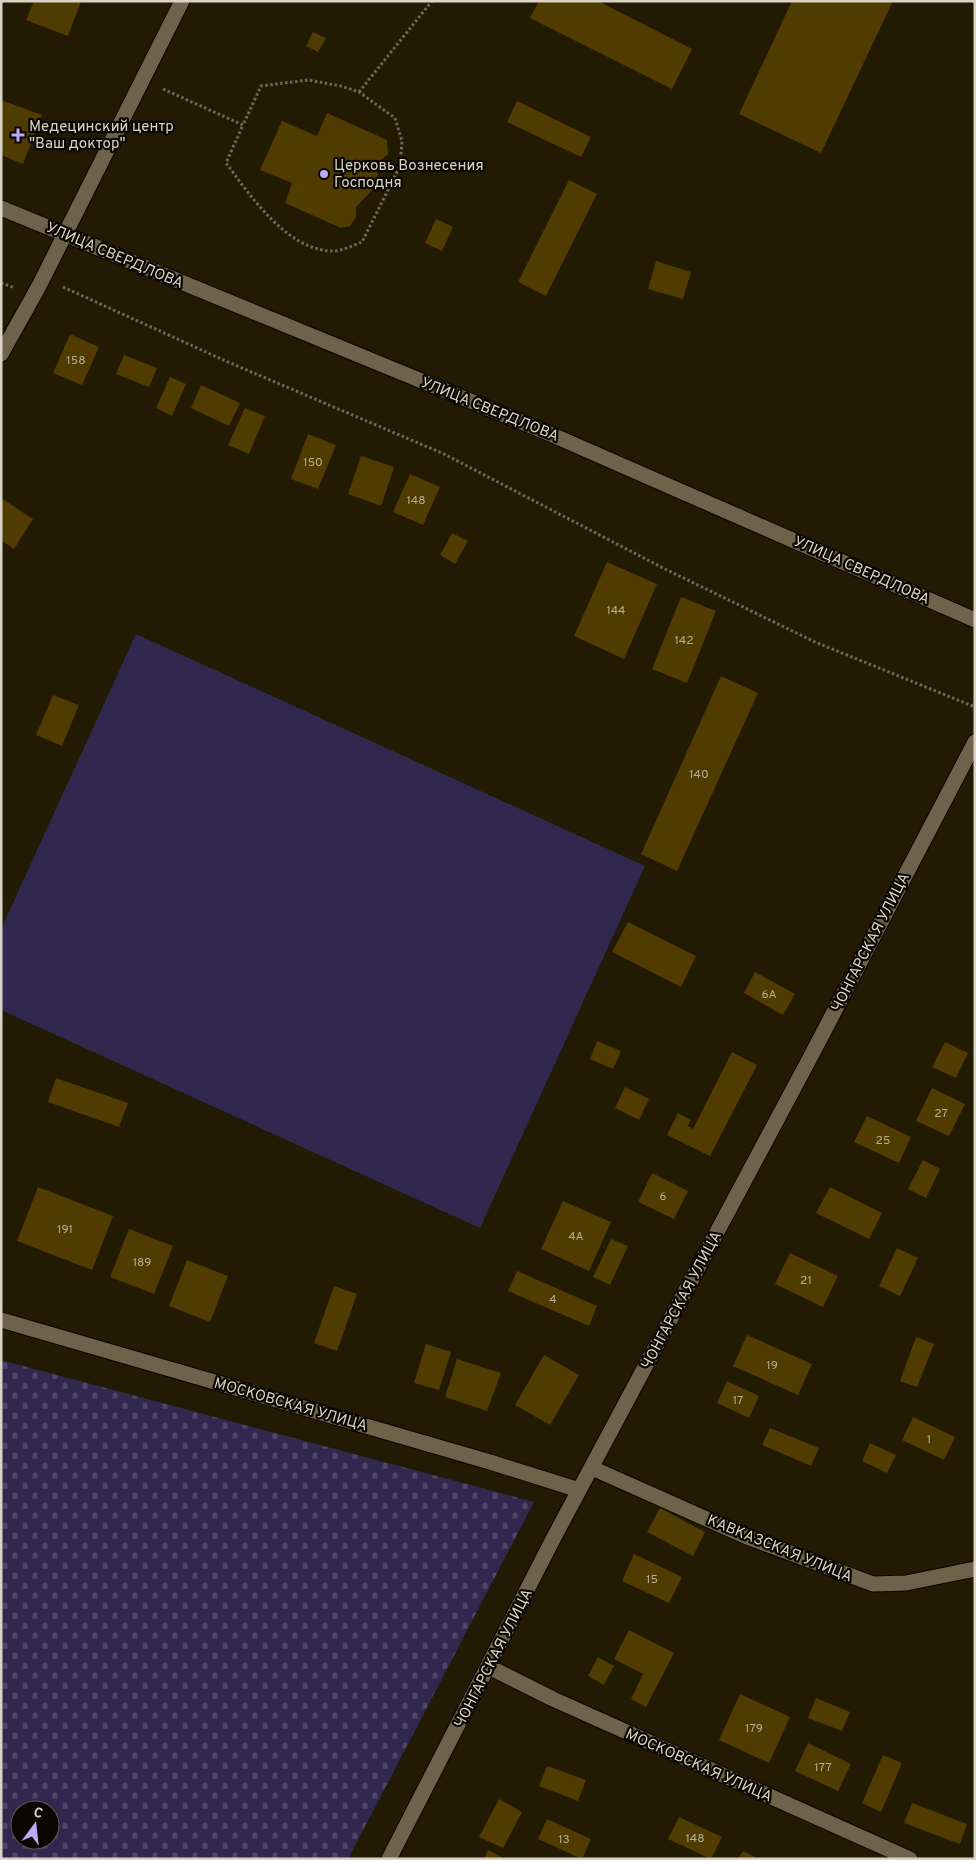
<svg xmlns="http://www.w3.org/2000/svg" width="976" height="1860" viewBox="0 0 976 1860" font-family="Overpass,sans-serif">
<defs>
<pattern id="cemetery-stones" width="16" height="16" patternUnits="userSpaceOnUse" patternTransform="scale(1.25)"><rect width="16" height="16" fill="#31284f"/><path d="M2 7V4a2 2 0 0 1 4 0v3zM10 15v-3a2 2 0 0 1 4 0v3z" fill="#4e4667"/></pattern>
</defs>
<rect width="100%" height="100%" fill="#231a04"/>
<path fill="url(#cemetery-stones)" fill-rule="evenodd" d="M 1,1360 L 534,1502 L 348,1859 L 1,1859 ZM 20,1810 L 50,1810 L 50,1840 L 20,1840 Z"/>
<path fill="#31284f" d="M 136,634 L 645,866 L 480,1228 L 1,1010 L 1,929 Z"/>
<g fill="#503b00">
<path d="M 34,1 L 81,1 L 68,36 L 26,20 Z"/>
<path d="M 539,1 L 598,1 L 692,49 L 672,89 L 530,18 Z"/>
<path d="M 792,1 L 893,1 L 821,153 L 739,114 Z"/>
<path d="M 313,32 L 326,38 L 318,52 L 306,46 Z"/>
<path d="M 1,100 L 42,115 L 23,164 L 1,155 Z"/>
<path d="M 517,101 L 591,137 L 581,157 L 507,122 Z"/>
<path d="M 327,113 L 387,140 L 388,154 L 376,165 L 378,178 L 373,189 L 356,207 L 356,217 L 350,226 L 341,228 L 285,203 L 292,183 L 260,170 L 282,121 L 317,136 Z"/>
<path d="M 569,180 L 597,194 L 546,296 L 518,282 Z"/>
<path d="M 436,219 L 453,227 L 442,251 L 425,243 Z"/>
<path d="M 656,261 L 691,272 L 683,299 L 648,289 Z"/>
<path d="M 70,334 L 99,347 L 82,385 L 53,373 Z"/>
<path d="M 124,355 L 157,368 L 149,387 L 116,374 Z"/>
<path d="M 170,377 L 186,384 L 172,416 L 156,408 Z"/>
<path d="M 201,385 L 240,403 L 229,426 L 191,408 Z"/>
<path d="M 245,408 L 265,416 L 249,454 L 228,445 Z"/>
<path d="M 308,434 L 336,445 L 318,489 L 291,479 Z"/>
<path d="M 361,456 L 394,467 L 381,506 L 348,494 Z"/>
<path d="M 410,474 L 440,487 L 423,525 L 393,512 Z"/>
<path d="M 1,498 L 33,519 L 14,549 L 1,540 Z"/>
<path d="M 452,533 L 468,541 L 455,564 L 440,555 Z"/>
<path d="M 607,562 L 657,584 L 624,659 L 574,636 Z"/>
<path d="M 681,597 L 716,611 L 687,683 L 652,669 Z"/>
<path d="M 721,676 L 758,693 L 677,871 L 641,854 Z"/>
<path d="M 53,695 L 79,705 L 62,746 L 36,735 Z"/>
<path d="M 628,922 L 696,956 L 681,987 L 612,952 Z"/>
<path d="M 755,972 L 795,994 L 783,1015 L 744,993 Z"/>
<path d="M 597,1041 L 621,1051 L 613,1069 L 590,1059 Z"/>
<path d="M 945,1042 L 968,1053 L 956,1078 L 932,1067 Z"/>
<path d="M 732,1052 L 757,1065 L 710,1156 L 667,1135 L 678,1113 L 691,1120 L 688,1126 L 693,1129 Z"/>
<path d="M 56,1078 L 128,1103 L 119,1127 L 48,1102 Z"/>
<path d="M 625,1087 L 649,1099 L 639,1120 L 615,1108 Z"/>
<path d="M 932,1088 L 965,1104 L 949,1136 L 916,1121 Z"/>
<path d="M 867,1116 L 911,1137 L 899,1163 L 854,1142 Z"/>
<path d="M 923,1160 L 940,1169 L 926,1198 L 908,1189 Z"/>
<path d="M 652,1173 L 688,1191 L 674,1219 L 638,1202 Z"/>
<path d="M 38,1187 L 113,1216 L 92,1270 L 17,1241 Z"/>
<path d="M 830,1187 L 882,1213 L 869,1239 L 816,1213 Z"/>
<path d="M 563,1201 L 611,1222 L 589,1271 L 541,1249 Z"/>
<path d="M 129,1229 L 173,1246 L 154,1294 L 110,1277 Z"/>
<path d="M 611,1239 L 628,1246 L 610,1285 L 593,1277 Z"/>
<path d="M 897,1248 L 918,1258 L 900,1296 L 879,1286 Z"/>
<path d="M 790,1253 L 838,1276 L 823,1307 L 775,1284 Z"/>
<path d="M 187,1260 L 228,1276 L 210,1322 L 169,1306 Z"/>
<path d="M 517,1271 L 597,1306 L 589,1326 L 508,1291 Z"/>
<path d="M 334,1286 L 357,1294 L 337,1351 L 314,1343 Z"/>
<path d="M 747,1335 L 812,1364 L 798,1395 L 733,1366 Z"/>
<path d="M 916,1337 L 934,1344 L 917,1387 L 900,1381 Z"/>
<path d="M 426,1344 L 451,1352 L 439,1390 L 414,1383 Z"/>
<path d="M 544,1355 L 579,1375 L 550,1425 L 515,1405 Z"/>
<path d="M 457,1359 L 501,1373 L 487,1411 L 445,1397 Z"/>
<path d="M 727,1381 L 759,1396 L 749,1418 L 717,1403 Z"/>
<path d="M 913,1417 L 955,1437 L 944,1460 L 902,1440 Z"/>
<path d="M 770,1428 L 819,1448 L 811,1466 L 762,1445 Z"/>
<path d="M 870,1443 L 896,1455 L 887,1473 L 862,1461 Z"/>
<path d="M 660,1508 L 705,1532 L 693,1556 L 647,1532 Z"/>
<path d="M 634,1554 L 682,1577 L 669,1603 L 622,1581 Z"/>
<path d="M 629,1630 L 674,1653 L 646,1707 L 631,1699 L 643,1674 L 614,1659 Z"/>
<path d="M 598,1657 L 614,1666 L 604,1685 L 588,1676 Z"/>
<path d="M 740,1694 L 790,1717 L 769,1763 L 719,1740 Z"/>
<path d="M 816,1698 L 850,1712 L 842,1731 L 808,1718 Z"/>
<path d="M 808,1743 L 851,1764 L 838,1791 L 795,1771 Z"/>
<path d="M 883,1755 L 902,1763 L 881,1812 L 862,1803 Z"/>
<path d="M 547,1766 L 586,1780 L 578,1801 L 539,1786 Z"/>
<path d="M 499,1799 L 522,1812 L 503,1848 L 479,1837 Z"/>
<path d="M 912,1803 L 967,1824 L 960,1844 L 904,1823 Z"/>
<path d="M 679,1817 L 722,1837 L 711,1859 L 668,1839 Z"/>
<path d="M 547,1819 L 591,1839 L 582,1859 L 538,1839 Z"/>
<path d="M 488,1850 L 505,1859 L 484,1859 Z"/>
<path d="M 743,1851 L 759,1859 L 738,1859 Z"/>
</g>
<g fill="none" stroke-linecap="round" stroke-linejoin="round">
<g stroke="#0d0500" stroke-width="17">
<g id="street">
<path d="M 1,354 L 39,286 L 182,1"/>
<path d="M 1,1320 L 490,1462 L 579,1490"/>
<path d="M 592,1468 L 747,1537 L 873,1584 L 906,1583 L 975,1569"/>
<path d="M 489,1667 L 553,1699 L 910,1859"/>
<path d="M 389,1859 L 552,1541 L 811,1056 L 975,742"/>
</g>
</g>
<g stroke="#0d0500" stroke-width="17">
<path id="secondary" d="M 1,208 L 541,430 L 975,620"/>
</g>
<g stroke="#716956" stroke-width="3" stroke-dasharray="2.5 2.5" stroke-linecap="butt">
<path d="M 163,89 L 243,125 L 261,86 L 308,80 L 341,86 L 359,92 L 395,118 L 402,141 L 400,166 L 362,242 C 354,245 342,251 333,251 C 287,251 250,195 226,163 L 243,125"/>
<path d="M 359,92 L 432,1"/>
<path d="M 1,283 L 15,288"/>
<path d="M 63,287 L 228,362 L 444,454 L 663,568 L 815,642 L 975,707"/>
</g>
<use href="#street" stroke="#6e634a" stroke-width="15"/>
<use href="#secondary" stroke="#6e634a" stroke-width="15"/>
</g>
<g fill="#baaaf6" stroke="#090601" stroke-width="2">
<path d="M15.5 127.5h5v5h5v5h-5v5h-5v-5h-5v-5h5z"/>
<circle cx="324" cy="174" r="5"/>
</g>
<g text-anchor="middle" stroke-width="4.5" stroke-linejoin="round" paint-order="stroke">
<g font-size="12" fill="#b7ad94">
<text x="76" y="364">158</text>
<text x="313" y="466">150</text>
<text x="416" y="504">148</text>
<text x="616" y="614">144</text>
<text x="684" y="644">142</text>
<text x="699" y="778">140</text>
<text x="769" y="998">6А</text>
<text x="941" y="1117">27</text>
<text x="883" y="1144">25</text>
<text x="663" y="1200">6</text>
<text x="65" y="1233">191</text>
<text x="576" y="1240">4А</text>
<text x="142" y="1266">189</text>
<text x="806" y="1284">21</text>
<text x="553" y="1303">4</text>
<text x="772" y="1369">19</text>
<text x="738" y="1404">17</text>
<text x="929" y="1443">1</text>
<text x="652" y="1583">15</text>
<text x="754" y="1732">179</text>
<text x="823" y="1771">177</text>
<text x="695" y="1842">148</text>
<text x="564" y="1843">13</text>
</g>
<g font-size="15" fill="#d9d3c5" stroke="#090601" text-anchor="start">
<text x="29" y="131">Медецинский центр<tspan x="29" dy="17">"Ваш доктор"</tspan></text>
<text x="334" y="170">Церковь Вознесения<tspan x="334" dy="17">Господня</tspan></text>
</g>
<g font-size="15" fill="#d9d3c5" stroke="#090601">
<text transform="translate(115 255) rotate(23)" y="5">УЛИЦА СВЕРДЛОВА</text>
<text transform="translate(490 409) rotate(22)" y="5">УЛИЦА СВЕРДЛОВА</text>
<text transform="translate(862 570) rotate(24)" y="5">УЛИЦА СВЕРДЛОВА</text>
<text transform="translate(870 942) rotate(-63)" y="5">ЧОНГАРСКАЯ УЛИЦА</text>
<text transform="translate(681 1300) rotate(-62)" y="5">ЧОНГАРСКАЯ УЛИЦА</text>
<text transform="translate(291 1404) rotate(16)" y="5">МОСКОВСКАЯ УЛИЦА</text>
<text transform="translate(780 1548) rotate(22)" y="5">КАВКАЗСКАЯ УЛИЦА</text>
<text transform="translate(493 1658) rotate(-63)" y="5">ЧОНГАРСКАЯ УЛИЦА</text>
<text transform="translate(699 1765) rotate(24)" y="5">МОСКОВСКАЯ УЛИЦА</text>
</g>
</g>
<rect width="976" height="1860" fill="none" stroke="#d9d3c5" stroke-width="5"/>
<g transform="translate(35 1825) rotate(15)"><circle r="24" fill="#090601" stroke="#5c584f"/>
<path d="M0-4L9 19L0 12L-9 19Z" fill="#baaaf6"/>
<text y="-8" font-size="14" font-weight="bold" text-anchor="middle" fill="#d9d3c5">С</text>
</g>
</svg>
